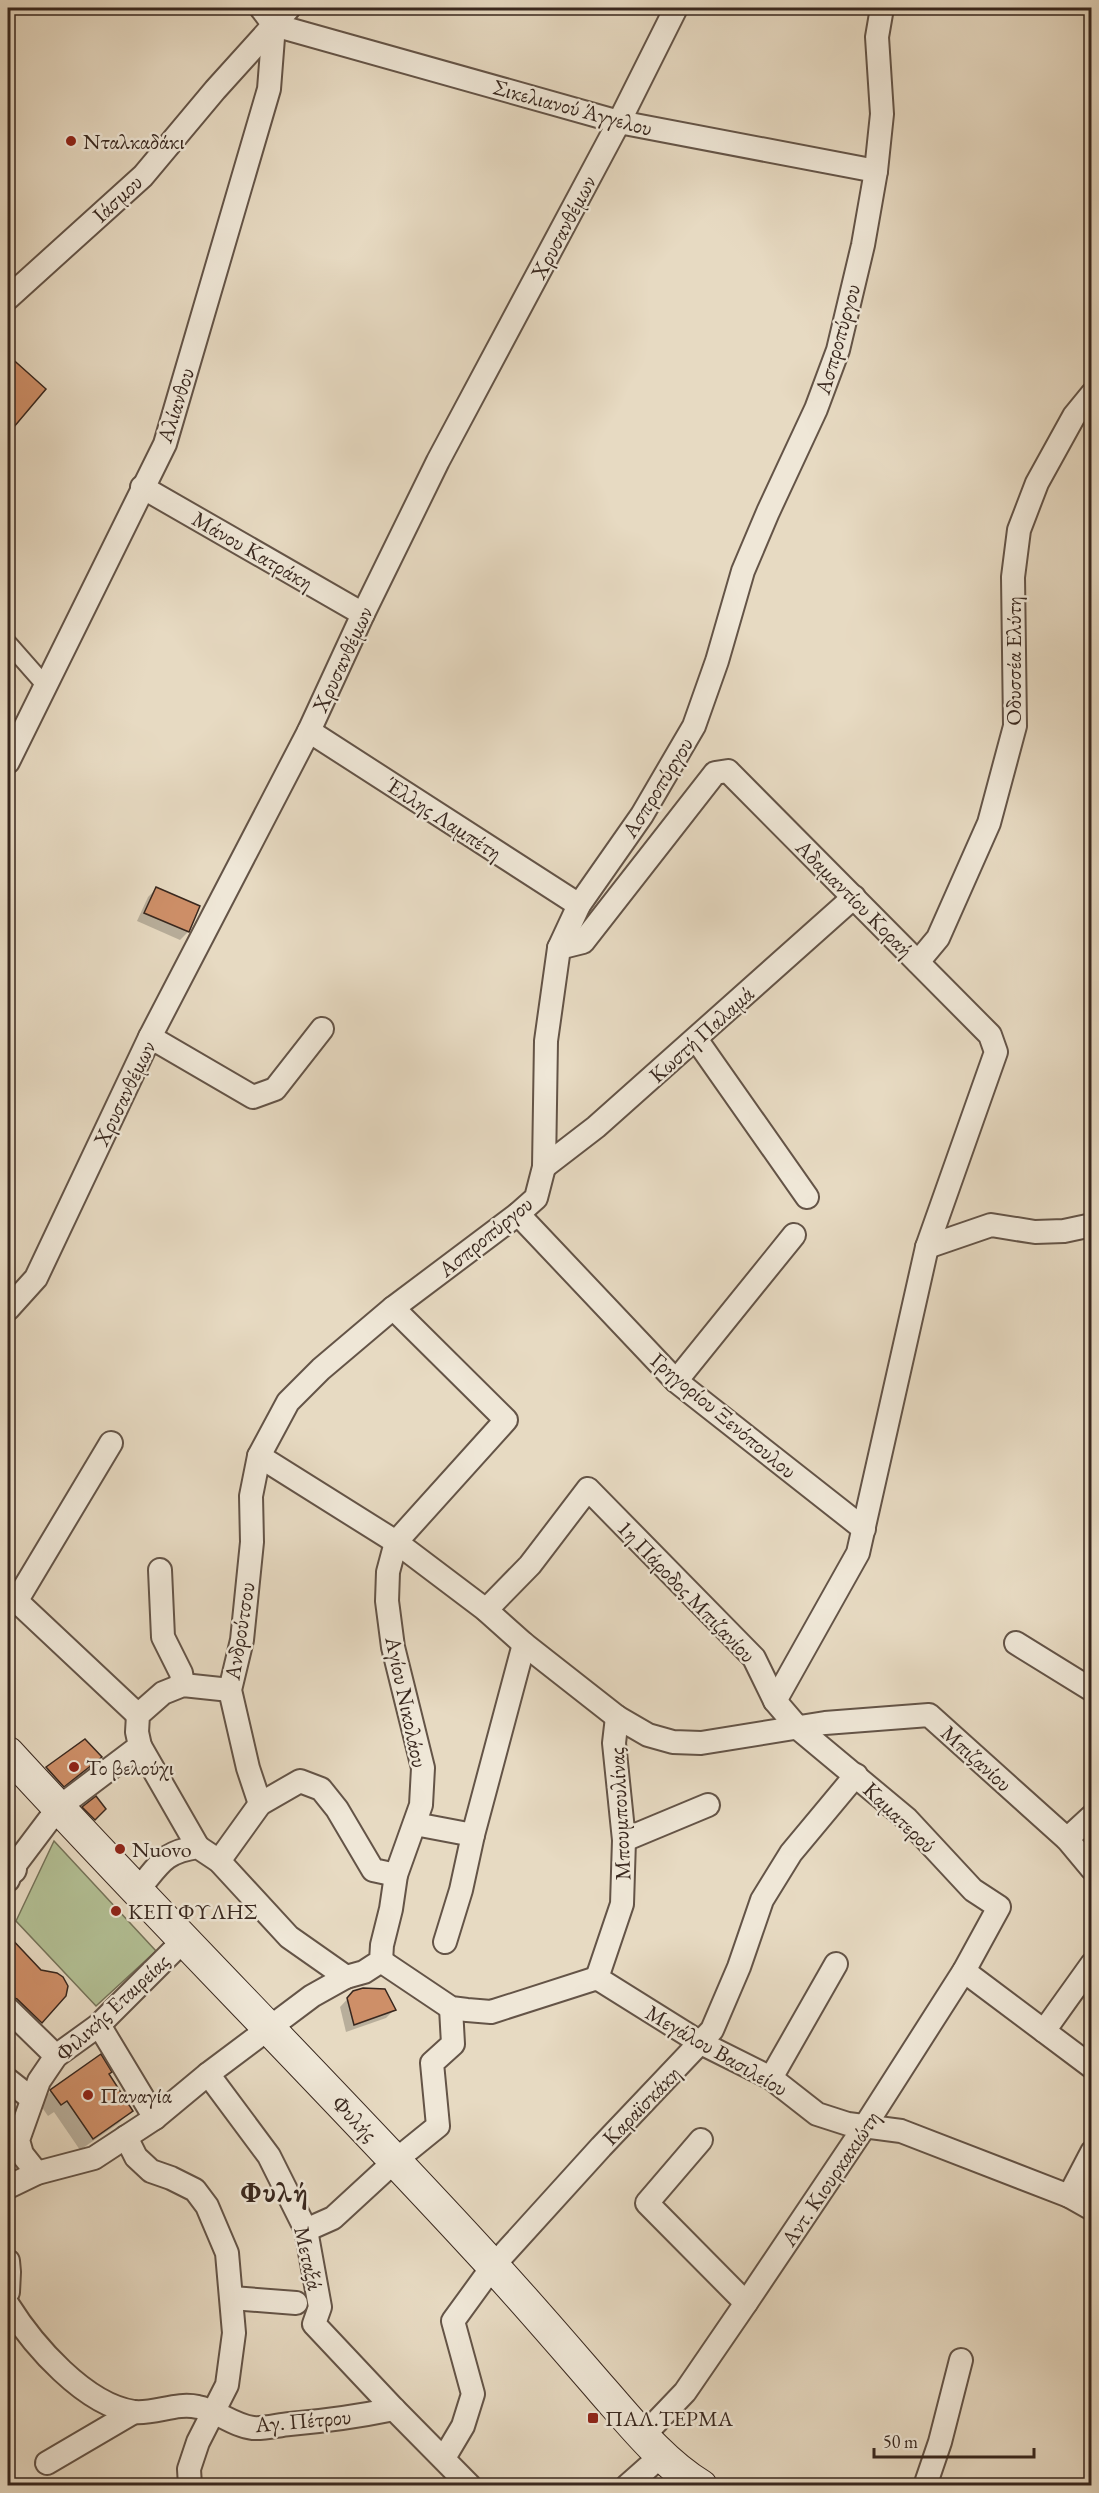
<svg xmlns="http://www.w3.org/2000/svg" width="1099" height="2493" viewBox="0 0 1099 2493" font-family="'EB Garamond',serif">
<rect width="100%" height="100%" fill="#e7dac2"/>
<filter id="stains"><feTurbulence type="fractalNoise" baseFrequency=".00333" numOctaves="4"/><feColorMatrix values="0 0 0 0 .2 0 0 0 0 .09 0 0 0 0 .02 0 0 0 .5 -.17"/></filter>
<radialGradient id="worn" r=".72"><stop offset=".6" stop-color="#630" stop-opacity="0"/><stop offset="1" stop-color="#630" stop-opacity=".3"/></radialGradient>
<path fill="#b3c095" stroke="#76745a" stroke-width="1.5" d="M 54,1841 L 156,1951 L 96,2006 L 16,1921 Z"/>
<g fill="#0003">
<path d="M 8,357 L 44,389 L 8,431 Z"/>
<path d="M 156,889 L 188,932 L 180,940 L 137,921 L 148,897 Z"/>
<path d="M 85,1741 L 100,1757 L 55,1794 L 39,1776 Z"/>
<path d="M 83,1808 L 104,1809 L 86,1827 L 75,1816 Z"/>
<path d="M 11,1940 L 64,1996 L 25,2039 L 8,2022 L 8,1944 Z"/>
<path d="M 354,1992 L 394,2010 L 386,2018 L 346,2032 L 340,2007 Z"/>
<path d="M 107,2075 L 131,2110 L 119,2123 L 80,2150 L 54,2112 L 48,2116 L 39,2103 L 51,2091 Z"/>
</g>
<g fill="#ce8f68" stroke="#38271e" stroke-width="1.5">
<path d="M 8,355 L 46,389 L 8,434 Z"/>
<path d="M 156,887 L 200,906 L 189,932 L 144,913 Z"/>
<path d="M 85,1739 L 102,1757 L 64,1787 L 46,1767 Z"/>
<path d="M 96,1796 L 106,1809 L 95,1820 L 82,1807 Z"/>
<path d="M 8,1935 L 41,1970 L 57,1973 L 63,1977 L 68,1986 L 66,1996 L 42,2023 L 17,1999 L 8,1996 Z"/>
<path d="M 363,1988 L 385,1989 L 396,2010 L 354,2025 L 347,1998 L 353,1991 Z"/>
<path d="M 101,2054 L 112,2072 L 109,2074 L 133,2111 L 93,2139 L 67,2101 L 61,2105 L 50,2090 Z"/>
</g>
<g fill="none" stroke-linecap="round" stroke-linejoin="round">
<g stroke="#645447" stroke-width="20">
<path id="pedestrian" d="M 8,643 L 45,685"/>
</g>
<g stroke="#645447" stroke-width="26">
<g id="minor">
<path d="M 261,8 L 274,25"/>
<path d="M 274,25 L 619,122 L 876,171"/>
<path d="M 8,298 L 143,176 L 215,90 L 289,8"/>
<path d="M 142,487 L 363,614"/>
<path d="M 309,731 L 579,905"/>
<path d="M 8,762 L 165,444 L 269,89 L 274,25"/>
<path d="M 559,948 L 583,942 L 715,773 L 728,771 L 990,1035 L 996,1052 L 927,1247 L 858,1553 L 775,1701"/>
<path d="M 918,962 L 938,938 L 989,823 L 1015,726 L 1013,577 L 1019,530 L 1037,483 L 1074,416 L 1092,394"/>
<path d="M 150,1037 L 253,1097 L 275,1089 L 322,1029"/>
<path d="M 696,1039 L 807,1197"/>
<path d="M 544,1167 L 596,1127 L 854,897"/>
<path d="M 518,1214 L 676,1381 L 864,1529"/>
<path d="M 927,1247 L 991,1225 L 1035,1232 L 1064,1231 L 1092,1225"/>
<path d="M 8,1309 L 36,1278 L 150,1037 L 309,731 L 363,614 L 438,461 L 619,122 L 676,8"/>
<path d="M 676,1381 L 794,1235"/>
<path d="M 259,1456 L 396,1542 L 486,1610 L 524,1644 L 617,1717 L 648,1735 L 673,1742 L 701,1743 L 825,1723 L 929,1715 L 1067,1839 L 1092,1869"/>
<path d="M 160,1570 L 163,1637 L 181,1673 L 183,1685"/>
<path d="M 8,1593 L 138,1715"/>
<path d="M 17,1600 L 111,1443"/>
<path d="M 486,1610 L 530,1565 L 588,1489 L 754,1658 L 775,1701 L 799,1729 L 907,1819 L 973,1890 L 999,1907 L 964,1971 L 865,2126 L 746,2303 L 685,2392 L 643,2436"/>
<path d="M 1016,1643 L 1092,1690"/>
<path d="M 140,1746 L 198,1847"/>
<path d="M 260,1804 L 248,1768 L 230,1690 L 242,1640 L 252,1542 L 251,1496 L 259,1456 L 288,1402 L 321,1369 L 393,1308 L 518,1214 L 536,1198 L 544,1167 L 546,1041 L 559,948 L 579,905 L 642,815 L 694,726 L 717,661 L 743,571 L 768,512 L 816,409 L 838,350 L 863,245 L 876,171 L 882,114 L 877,37 L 882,8"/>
<path d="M 415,1824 L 473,1835"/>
<path d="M 1067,1839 L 1092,1816"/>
<path d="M 624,1840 L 708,1805"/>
<path d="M 219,1861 L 260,1804 L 300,1781 L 321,1789 L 337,1809 L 373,1870 L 396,1875"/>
<path d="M 8,1880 L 12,1869 L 58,1808 L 140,1746 L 137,1732 L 138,1715 L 163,1693 L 183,1685 L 230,1690"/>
<path d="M 138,1890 C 160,1864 163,1852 198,1847 L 219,1861 L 289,1937 L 346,1977"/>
<path d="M 445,1942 L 461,1890 L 473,1835 L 524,1644"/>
<path d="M 381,1961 L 451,2008 L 467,2010 L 491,2012 L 597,1978 L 701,2043 L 771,2078 L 817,2114 L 848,2124 L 901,2131 L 1069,2196 L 1092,2209"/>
<path d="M 964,1971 L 1092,2067"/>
<path d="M 597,1978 L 622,1904 L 624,1840 L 614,1743 L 617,1717"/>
<path d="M 8,2009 L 56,2056"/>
<path d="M 99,2025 L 155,2118"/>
<path d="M 1044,2031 L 1092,1964"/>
<path d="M 208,2074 L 269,2156 L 306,2230 L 320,2307 L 314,2324 L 394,2409 L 470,2486"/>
<path d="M 771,2078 L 836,1964"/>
<path d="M 8,2080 L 32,2099"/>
<path d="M 126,2137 L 136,2157 L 151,2171 L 171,2178 L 195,2190 L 207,2206 L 227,2253 L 234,2333 L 227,2385 L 198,2442 L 189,2469 L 190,2486"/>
<path d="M 701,2140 L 647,2203 L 746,2303"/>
<path d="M 37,2173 L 22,2154 L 18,2140 L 39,2081 L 56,2056 L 99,2025 L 184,1940"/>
<path d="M 8,2187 L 37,2173 L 94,2158 L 155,2118 L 208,2074 L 312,1996 L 346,1977 L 364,1972 L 381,1961 L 382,1945 L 391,1909 L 396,1875 L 421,1805 L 423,1768 L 393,1647 L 387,1601 L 388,1572 L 396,1542 L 506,1420 L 393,1308"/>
<path d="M 1069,2196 L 1092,2152"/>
<path d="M 306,2230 L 333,2218 L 396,2160 L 438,2126 L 432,2063 L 453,2044 L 451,2008"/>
<path d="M 8,2261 L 9,2272 L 8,2292"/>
<path d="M 232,2298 L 296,2303"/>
<path d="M 8,2305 C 33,2345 85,2405 134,2412 C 156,2414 176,2402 198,2407 C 216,2410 234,2426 253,2428 C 265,2429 278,2425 290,2424 C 325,2421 360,2416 394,2409"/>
<path d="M 444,2458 L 463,2426 L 473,2394 L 453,2321 L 493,2266 L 601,2147 L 712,2030 L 739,1967 L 762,1900 L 791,1853 L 856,1775"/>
<path d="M 47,2463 L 134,2412"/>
<path d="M 627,2486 L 662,2455"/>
<path d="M 925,2486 L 940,2442 L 961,2360"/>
</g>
</g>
<g stroke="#645447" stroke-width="32">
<path id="tertiary" d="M 8,1867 L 12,1869"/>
</g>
<g stroke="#38271e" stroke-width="34">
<path id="secondary" d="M 8,1753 C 163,1922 326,2084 482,2254 C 523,2298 563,2345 603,2391 C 632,2424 662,2462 701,2486"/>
</g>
<use href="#pedestrian" stroke="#efe7d7" stroke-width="16"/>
<use href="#minor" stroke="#efe7d7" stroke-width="22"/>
<use href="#tertiary" stroke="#efe7d7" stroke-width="28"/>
<use href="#secondary" stroke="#efe7d7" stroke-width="32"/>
</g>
<g fill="#8f2418" stroke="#efe7d7" stroke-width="2">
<circle cx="71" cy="141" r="6"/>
<circle cx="74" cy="1767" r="6"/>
<circle cx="120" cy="1849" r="6"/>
<circle cx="116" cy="1911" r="6"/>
<circle cx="88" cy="2095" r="6"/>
<rect x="587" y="2412" width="12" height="12" rx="3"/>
</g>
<g text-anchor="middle" stroke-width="5" stroke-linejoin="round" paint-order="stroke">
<g font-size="22" fill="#38271e" stroke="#efe7d7">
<text transform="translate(573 107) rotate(15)" y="8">Σικελιανού Άγγελου</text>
<text transform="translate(117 198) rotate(-43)" y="8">Ιάσμου</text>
<text transform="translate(563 227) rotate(-62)" y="8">Χρυσανθέμων</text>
<text transform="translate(837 339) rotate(-74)" y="8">Ασπροπύργου</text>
<text transform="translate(175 405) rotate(-72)" y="8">Αλίανθου</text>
<text transform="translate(253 550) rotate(30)" y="8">Μάνου Κατράκη</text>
<text transform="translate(342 659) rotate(-65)" y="8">Χρυσανθέμων</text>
<text transform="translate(1013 661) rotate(-90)" y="8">Οδυσσέα Ελύτη</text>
<text transform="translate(657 787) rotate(-58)" y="8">Ασπροπύργου</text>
<text transform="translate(444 818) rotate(33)" y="8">Έλλης Λαμπέτη</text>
<text transform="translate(855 898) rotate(45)" y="8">Αδαμαντίου Κοραή</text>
<text transform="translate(701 1034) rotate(-42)" y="8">Κωστή Παλαμά</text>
<text transform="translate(124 1093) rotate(-64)" y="8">Χρυσανθέμων</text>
<text transform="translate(485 1236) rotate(-39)" y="8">Ασπροπύργου</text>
<text transform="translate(724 1415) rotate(40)" y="8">Γρηγορίου Ξενόπουλου</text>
<text transform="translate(687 1591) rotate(46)" y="8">1η Πάροδος Μπιζανίου</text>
<text transform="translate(239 1631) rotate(-81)" y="8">Ανδρούτσου</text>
<text transform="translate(407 1702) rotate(78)" y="8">Αγίου Νικολάου</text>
<text transform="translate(977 1758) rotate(42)" y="8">Μπιζανίου</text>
<text transform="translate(619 1814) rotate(-93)" y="8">Μπουμπουλίνας</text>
<text transform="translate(900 1817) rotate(44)" y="8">Καματερού</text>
<text transform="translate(112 2007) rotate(-43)" y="8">Φιλικής Εταιρείας</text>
<text transform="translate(717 2050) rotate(30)" y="8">Μεγάλου Βασιλείου</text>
<text transform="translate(641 2105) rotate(-46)" y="8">Καραϊσκάκη</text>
<text transform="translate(355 2118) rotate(46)" y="8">Φυλής</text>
<text transform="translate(830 2178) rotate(-56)" y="8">Αντ. Κιουρκακιώτη</text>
<text transform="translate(309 2258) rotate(77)" y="8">Μεταξά</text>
<text transform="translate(303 2420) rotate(-5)" y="8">Αγ. Πέτρου</text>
</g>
<g font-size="22" fill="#38271e" stroke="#efe7d7" text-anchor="start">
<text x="83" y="149">Νταλκαδάκι</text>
<text x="86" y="1775">Το βελούχι</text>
<text x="132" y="1857">Nuovo</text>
<text x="128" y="1919">ΚΕΠ ΦΥΛΗΣ</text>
<text x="100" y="2103">Παναγία</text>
<text x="605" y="2426">ΠΑΛ.ΤΕΡΜΑ</text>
</g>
<g font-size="28" font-weight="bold" letter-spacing="1.5" fill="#38271e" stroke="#efe7d7">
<text x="275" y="2202">Φυλή</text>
</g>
</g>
<rect width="1099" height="2493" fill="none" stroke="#e7dac2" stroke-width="30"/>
<rect x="9" y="9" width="1081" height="2475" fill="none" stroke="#38271e" stroke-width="3"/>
<rect x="15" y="15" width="1069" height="2463" fill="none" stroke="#38271e" stroke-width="1.5"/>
<path d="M874 2448v9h160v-9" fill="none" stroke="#38271e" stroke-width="3"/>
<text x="883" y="2448" font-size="18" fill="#38271e" stroke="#efe7d7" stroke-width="4.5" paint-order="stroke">50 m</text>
<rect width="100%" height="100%" filter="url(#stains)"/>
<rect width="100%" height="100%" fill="url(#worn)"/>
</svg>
